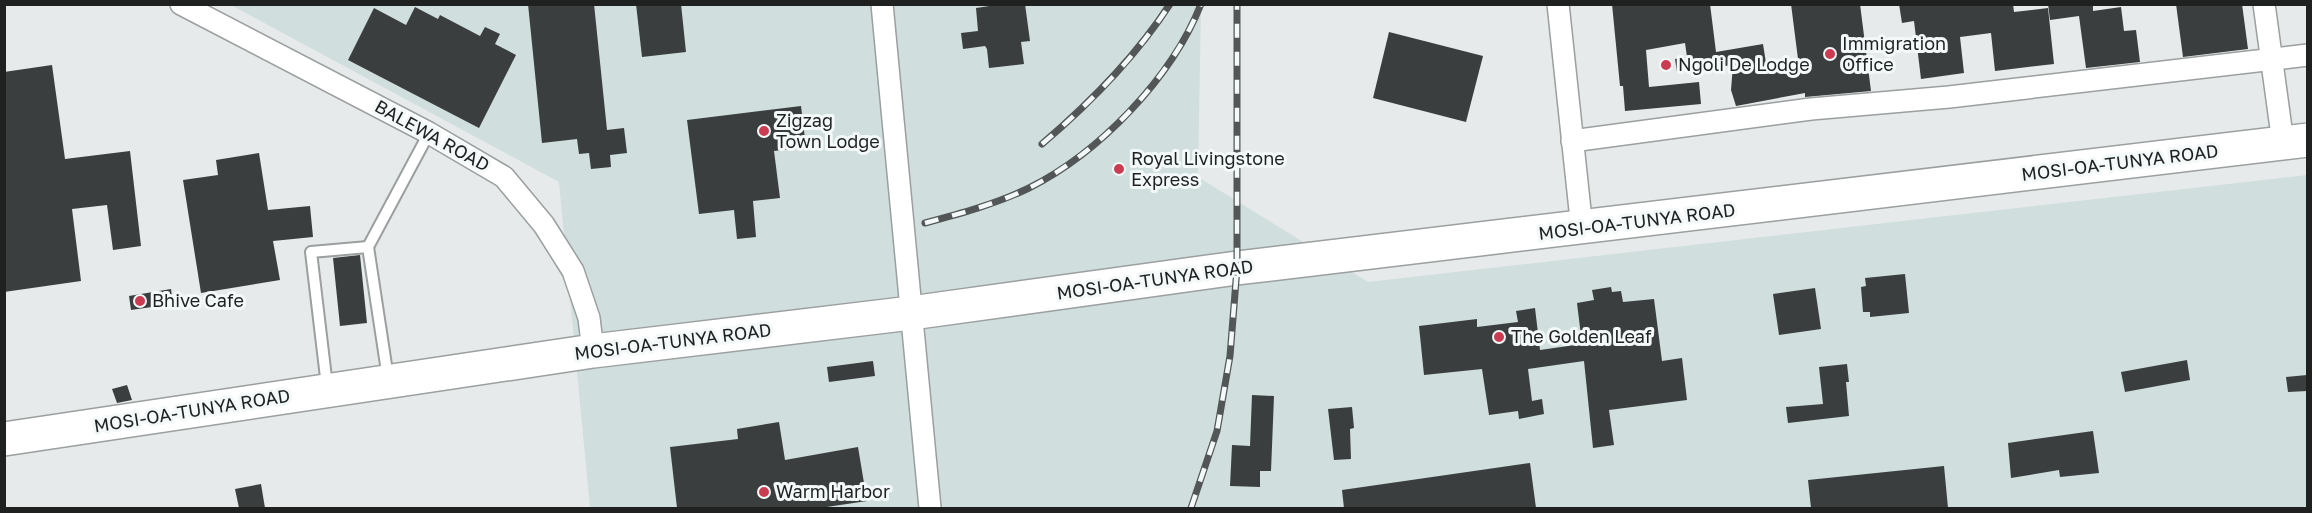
<svg xmlns="http://www.w3.org/2000/svg" width="2312" height="513" viewBox="0 0 2312 513" font-family="'Golos Text',sans-serif">
<rect width="100%" height="100%" fill="#e6eaea"/>
<path fill="#d0dede" d="M 231,5 L 1201,5 L 1198,177 L 1368,282 L 2307,175 L 2307,508 L 590,508 L 559,182 Z"/>
<g fill="#3a3e3e">
<path d="M 528,4 L 594,4 L 607,130 L 624,128 L 627,153 L 610,155 L 611,167 L 591,169 L 589,153 L 579,154 L 577,139 L 542,143 Z"/>
<path d="M 636,4 L 681,4 L 686,52 L 642,57 Z"/>
<path d="M 1003,4 L 1025,4 L 1030,41 L 1021,42 L 1024,64 L 989,68 L 987,49 L 985,46 L 963,49 L 961,33 L 978,31 L 976,8 Z"/>
<path d="M 1612,4 L 1710,4 L 1716,52 L 1763,44 L 1766,63 L 1798,59 L 1791,4 L 1860,4 L 1871,91 L 1805,97 L 1805,93 L 1736,106 L 1731,90 L 1733,65 L 1677,72 L 1675,59 L 1687,57 L 1685,43 L 1646,50 L 1649,87 L 1699,82 L 1701,104 L 1625,111 L 1623,86 L 1620,86 Z"/>
<path d="M 1899,4 L 2013,4 L 2014,12 L 2048,8 L 2054,64 L 1995,71 L 1991,33 L 1960,37 L 1964,73 L 1921,79 L 1914,21 L 1902,23 Z"/>
<path d="M 2048,4 L 2093,4 L 2093,11 L 2121,7 L 2124,31 L 2136,30 L 2140,62 L 2086,68 L 2079,16 L 2050,20 Z"/>
<path d="M 2176,4 L 2242,4 L 2248,49 L 2183,57 Z"/>
<path d="M 415,7 L 438,19 L 440,15 L 480,36 L 485,27 L 500,34 L 495,44 L 516,55 L 479,128 L 348,60 L 374,8 L 406,25 Z"/>
<path d="M 1389,32 L 1483,56 L 1466,122 L 1373,98 Z"/>
<path d="M 52,65 L 65,159 L 130,151 L 141,246 L 113,250 L 107,205 L 72,209 L 81,281 L 4,292 L 4,72 Z"/>
<path d="M 801,106 L 806,147 L 774,151 L 780,198 L 753,201 L 756,237 L 737,239 L 734,210 L 699,214 L 687,120 Z"/>
<path d="M 259,153 L 268,210 L 310,206 L 313,237 L 273,241 L 280,280 L 201,293 L 183,180 L 218,175 L 216,160 Z"/>
<path d="M 360,255 L 367,323 L 340,326 L 333,258 Z"/>
<path d="M 1905,274 L 1909,313 L 1870,317 L 1870,312 L 1863,312 L 1861,287 L 1866,286 L 1865,278 Z"/>
<path d="M 1611,287 L 1612,292 L 1621,291 L 1623,302 L 1654,299 L 1662,361 L 1682,358 L 1687,400 L 1609,410 L 1614,445 L 1593,448 L 1584,361 L 1528,369 L 1532,401 L 1542,399 L 1544,414 L 1519,419 L 1518,411 L 1489,415 L 1482,369 L 1424,375 L 1419,326 L 1477,319 L 1477,327 L 1518,322 L 1516,311 L 1535,308 L 1540,350 L 1582,344 L 1577,303 L 1594,300 L 1592,290 Z"/>
<path d="M 1815,288 L 1821,329 L 1779,335 L 1773,294 Z"/>
<path d="M 171,289 L 173,304 L 131,310 L 129,296 Z"/>
<path d="M 2187,360 L 2190,380 L 2125,392 L 2121,372 Z"/>
<path d="M 873,361 L 875,376 L 829,382 L 827,367 Z"/>
<path d="M 1847,364 L 1849,382 L 1846,382 L 1849,416 L 1788,423 L 1786,407 L 1823,404 L 1819,367 Z"/>
<path d="M 2307,375 L 2307,391 L 2288,392 L 2286,377 Z"/>
<path d="M 127,385 L 132,400 L 117,403 L 112,389 Z"/>
<path d="M 1252,395 L 1274,396 L 1271,471 L 1260,471 L 1260,487 L 1230,486 L 1232,445 L 1250,446 Z"/>
<path d="M 1352,407 L 1354,428 L 1350,429 L 1351,459 L 1334,460 L 1328,409 Z"/>
<path d="M 779,422 L 785,460 L 858,447 L 867,501 L 820,508 L 677,508 L 670,447 L 738,439 L 737,429 Z"/>
<path d="M 2093,431 L 2099,473 L 2060,477 L 2059,470 L 2011,478 L 2008,443 Z"/>
<path d="M 1530,463 L 1536,508 L 1344,508 L 1342,490 Z"/>
<path d="M 1944,466 L 1948,508 L 1811,508 L 1808,480 Z"/>
<path d="M 261,484 L 265,508 L 239,508 L 235,489 Z"/>
</g>
<g fill="none" stroke-linecap="round" stroke-linejoin="round">
<g stroke="#9b9f9f" stroke-width="14">
<g id="service">
<path d="M 388,378 L 368,247 L 429,133"/>
<path d="M 327,386 L 311,252 L 368,247"/>
</g>
</g>
<g stroke="#9b9f9f" stroke-width="24">
<g id="minor">
<path d="M 181,4 L 429,133 L 504,177 L 544,225 L 573,271 L 589,318 L 593,351"/>
<path d="M 882,4 L 930,508"/>
<path d="M 1558,4 L 1582,229"/>
<path d="M 2264,4 L 2283,143"/>
<path d="M 1572,141 L 1811,109 L 1949,97 L 2308,55"/>
</g>
</g>
<g stroke="#9b9f9f" stroke-width="36">
<path id="trunk" d="M 4,439 L 593,351 L 911,313 L 1237,268 L 2308,140"/>
</g>
<use href="#service" stroke="#fff" stroke-width="10"/>
<use href="#minor" stroke="#fff" stroke-width="21"/>
<use href="#trunk" stroke="#fff" stroke-width="33"/>
<g stroke="#535656" stroke-width="7">
<g id="rail">
<path d="M 1042,144 C 1090,103 1135,58 1170,4"/>
<path d="M 925,223 C 959,214 996,204 1029,188 C 1099,153 1172,78 1201,4"/>
<path d="M 1191,508 L 1217,431 L 1230,356 L 1237,268 L 1237,4"/>
</g>
</g>
<use href="#rail" stroke="#f3f8f8" stroke-width="4.5" stroke-dasharray="14" stroke-linecap="butt"/>
</g>
<g fill="#cb3b51" stroke="#f3f8f8" stroke-width="2">
<circle cx="1830" cy="54" r="6"/>
<circle cx="1666" cy="65" r="6"/>
<circle cx="764" cy="131" r="6"/>
<circle cx="1119" cy="169" r="6"/>
<circle cx="140" cy="301" r="6"/>
<circle cx="1499" cy="337" r="6"/>
<circle cx="764" cy="492" r="6"/>
</g>
<g text-anchor="middle" stroke-width="6" stroke-linejoin="round" paint-order="stroke">
<g font-size="18" fill="#1f2121" stroke="#f3f8f8" text-anchor="start">
<text x="1842" y="50">Immigration<tspan x="1842" dy="21">Office</tspan></text>
<text x="1678" y="71">Ngoli De Lodge</text>
<text x="776" y="127">Zigzag<tspan x="776" dy="21">Town Lodge</tspan></text>
<text x="1131" y="165">Royal Livingstone<tspan x="1131" dy="21">Express</tspan></text>
<text x="152" y="307">Bhive Cafe</text>
<text x="1511" y="343">The Golden Leaf</text>
<text x="776" y="498">Warm Harbor</text>
</g>
<g font-size="18" fill="#1f2121" stroke="#f3f8f8">
<text transform="translate(432 136) rotate(29)" y="6">BALEWA ROAD</text>
<text transform="translate(2120 163) rotate(-7)" y="6">MOSI-OA-TUNYA ROAD</text>
<text transform="translate(1637 222) rotate(-7)" y="6">MOSI-OA-TUNYA ROAD</text>
<text transform="translate(1155 280) rotate(-8)" y="6">MOSI-OA-TUNYA ROAD</text>
<text transform="translate(673 342) rotate(-7)" y="6">MOSI-OA-TUNYA ROAD</text>
<text transform="translate(192 411) rotate(-9)" y="6">MOSI-OA-TUNYA ROAD</text>
</g>
</g>
<rect width="2312" height="513" fill="none" stroke="#1f2121" stroke-width="12"/>
</svg>
